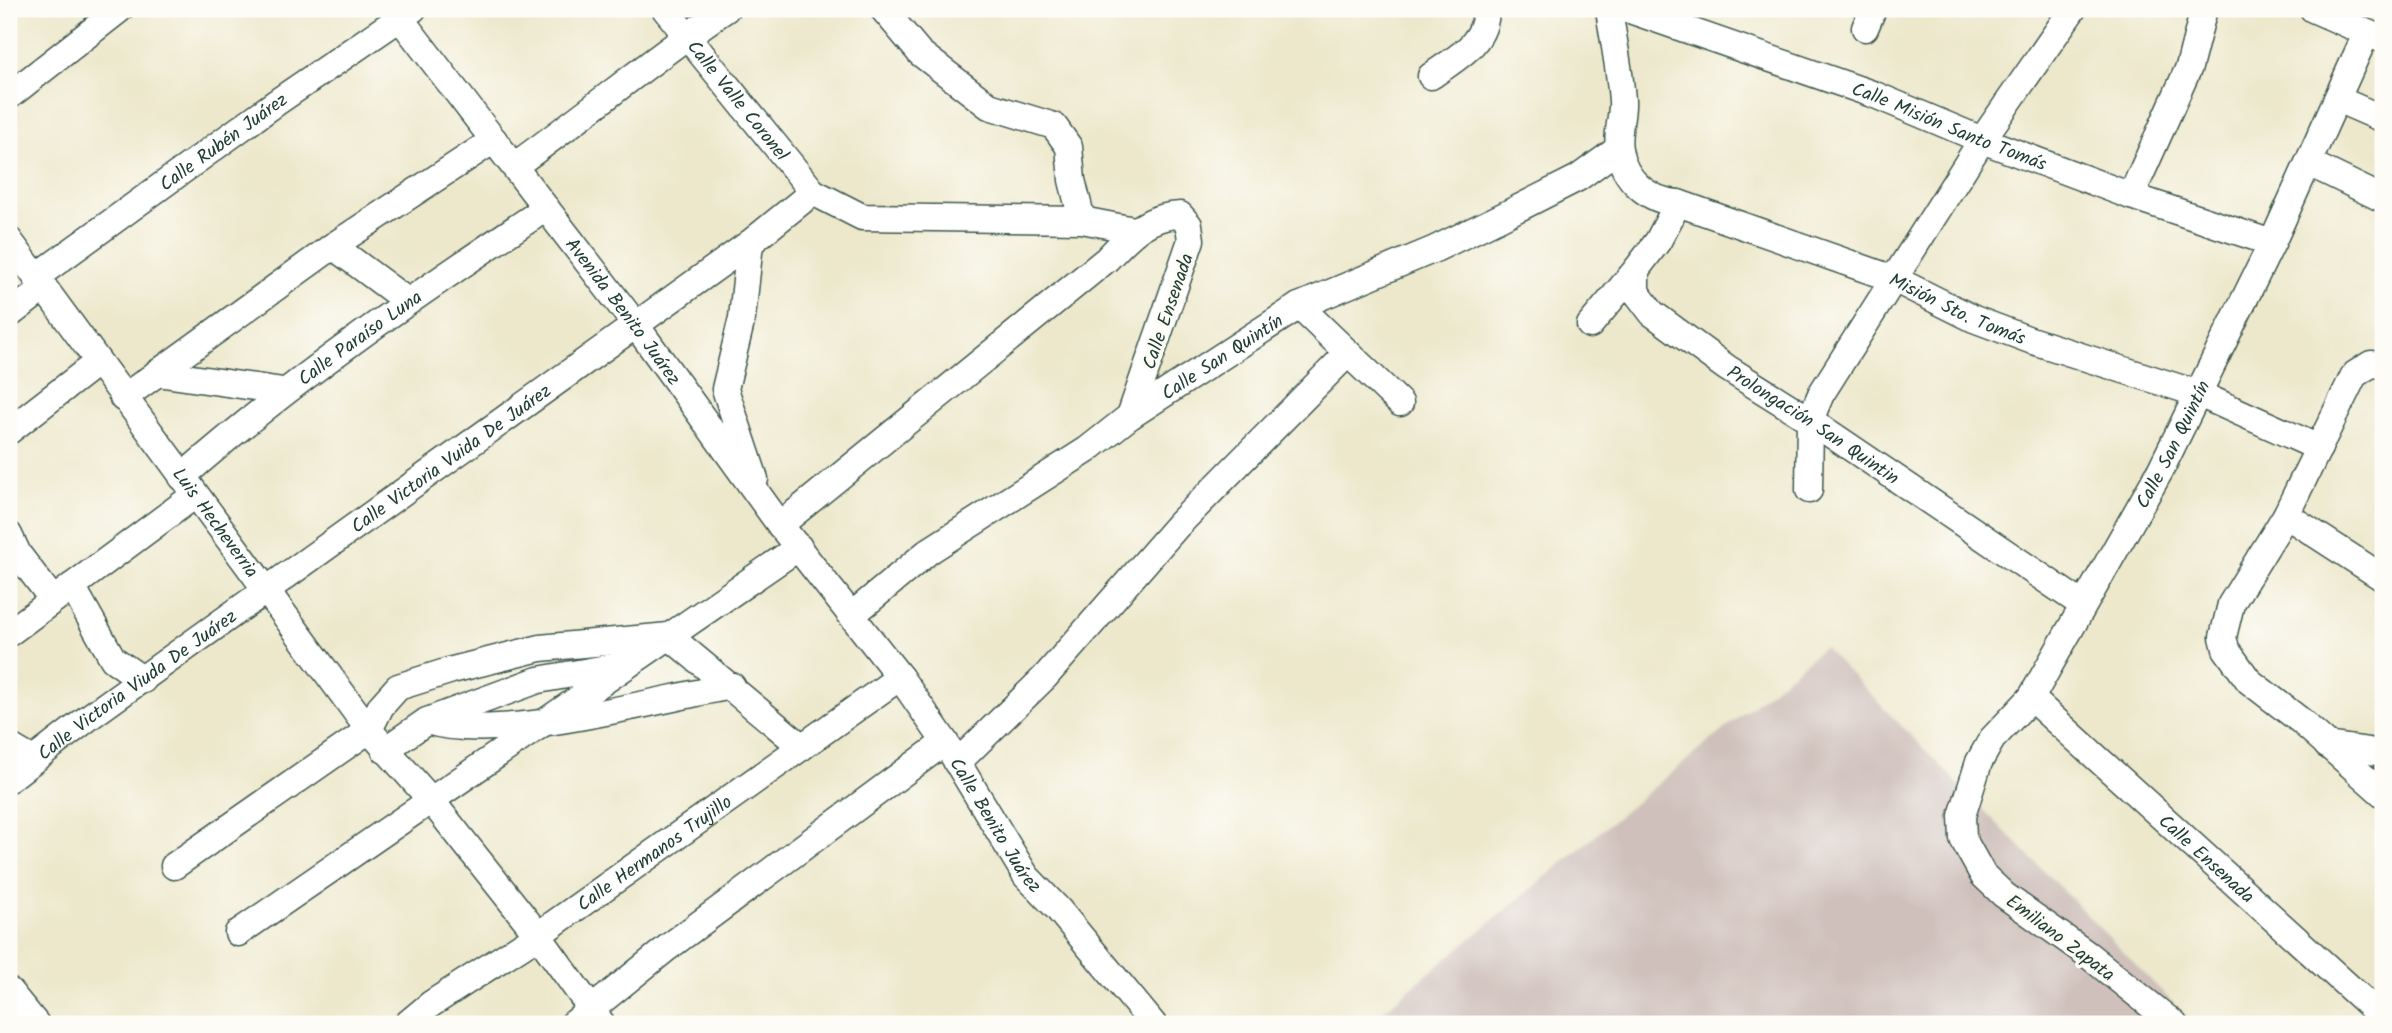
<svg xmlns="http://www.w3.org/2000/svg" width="2392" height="1033" viewBox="0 0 2392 1033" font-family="Kalam,sans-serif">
<rect width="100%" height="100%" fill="#fdfcf7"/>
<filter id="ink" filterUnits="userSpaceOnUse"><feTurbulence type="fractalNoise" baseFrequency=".0143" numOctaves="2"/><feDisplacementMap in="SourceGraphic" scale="14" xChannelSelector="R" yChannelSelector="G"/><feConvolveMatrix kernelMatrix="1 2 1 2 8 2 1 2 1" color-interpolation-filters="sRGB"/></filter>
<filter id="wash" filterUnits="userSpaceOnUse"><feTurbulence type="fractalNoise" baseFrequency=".00686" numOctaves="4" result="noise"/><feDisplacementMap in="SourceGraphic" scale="28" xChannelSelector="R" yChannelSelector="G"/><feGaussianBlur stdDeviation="1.57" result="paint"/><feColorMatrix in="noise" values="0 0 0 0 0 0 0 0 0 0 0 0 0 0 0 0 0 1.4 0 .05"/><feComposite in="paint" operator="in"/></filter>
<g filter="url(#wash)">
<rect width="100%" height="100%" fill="#ede8cc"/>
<path fill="#cfc0bb" d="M 1824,647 L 2194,1024 L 1367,1024 Z"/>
</g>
<g filter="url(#ink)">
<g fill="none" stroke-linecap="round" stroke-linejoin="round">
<g stroke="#3e574b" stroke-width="29">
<g id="minor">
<path id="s1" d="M 393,9 L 635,324 L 780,525 L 900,677 L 945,742 L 1026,876 L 1058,909 L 1153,1024"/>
<path id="s2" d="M 665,9 L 813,192 L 862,217 L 1082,220 L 1134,230"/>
<path d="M 883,9 L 920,53 L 989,106 L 1054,126 L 1069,147 L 1072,180 L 1082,220"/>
<path id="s3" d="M 1609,9 C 1613,39 1620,70 1622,101 C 1623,116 1616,134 1619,149 C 1623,180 1649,201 1678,203 L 1894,279 L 1974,319 L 2030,340 L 2199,394 L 2319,448"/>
<path id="s4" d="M 1627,9 L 1875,95 L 1982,140 L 2131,196 L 2272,243"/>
<path d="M 2313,9 L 2381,39"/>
<path d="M 1865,28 L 1873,9"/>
<path d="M 1431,76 C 1457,57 1486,44 1486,9"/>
<path d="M 9,96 L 120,9"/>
<path d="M 2337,99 L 2383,119"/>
<path d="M 2309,163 L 2383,199"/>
<path d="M 514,166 C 586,115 653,58 726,9"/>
<path d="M 2131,196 L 2189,67 L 2204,9"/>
<path id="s5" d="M 1678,203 L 1658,241 L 1636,270 L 1636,292 L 1652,313 L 1727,368 L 1810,420 L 2083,605"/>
<path id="s6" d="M 9,240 L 369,730 L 430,799 L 538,935 L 602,1024"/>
<path d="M 750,243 L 742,318 L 725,389 L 755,479"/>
<path d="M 333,246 L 407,301"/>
<path id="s7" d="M 36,277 L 277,102 L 413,9"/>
<path d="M 1299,306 L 1400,403"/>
<path d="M 9,315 L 44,288"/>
<path d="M 1590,325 L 1636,270"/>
<path d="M 2383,365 L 2371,364 L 2354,375 L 2286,515 L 2231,604 L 2223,637 L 2226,649 L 2249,681 L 2301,721 L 2383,794"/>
<path d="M 157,373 L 283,391"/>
<path d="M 123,398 L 333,246 L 494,140"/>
<path d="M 9,431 L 98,362"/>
<path id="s8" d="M 182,477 C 297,376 419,293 546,208"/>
<path d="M 1809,490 L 1810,420 L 1821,394 L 1982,140 L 2073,9"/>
<path d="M 2286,515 L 2383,578"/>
<path d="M 780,525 L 1107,259 C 1129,236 1146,216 1180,215 L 1189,225 L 1191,240 L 1130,416"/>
<path d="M 9,535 L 18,554 L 53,600"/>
<path d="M 72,586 L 113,659 L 143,680"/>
<path id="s9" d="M 852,615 L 929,551 L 1087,450 L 1130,416 L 1299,306 L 1435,249 L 1499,218 L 1578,178 L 1618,149"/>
<path d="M 9,633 L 195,495"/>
<path id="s10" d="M 2031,698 L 2383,1018"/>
<path d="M 427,721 C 500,744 653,700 732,686"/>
<path d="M 2327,745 L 2383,753"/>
<path d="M 9,746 L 33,760"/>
<path d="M 385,750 L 427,721 L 538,680 L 624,665"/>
<path d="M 957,763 L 1045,677 L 1178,525 L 1348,353"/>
<path id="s11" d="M 9,779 L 92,715 L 750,243 L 813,192"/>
<path d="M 174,866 L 369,730 L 381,706 L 398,687 L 452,670 L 540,648 L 669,636 L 802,747"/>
<path d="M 238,933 L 799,547"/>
<path d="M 9,991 L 36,1024"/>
<path id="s12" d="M 407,1024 L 431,1004 L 538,935 L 900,677"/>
<path d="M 573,1024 L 667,948 L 945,742"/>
<path id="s13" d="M 2174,1024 L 2087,954 L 2004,895 L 1983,875 L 1963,839 L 1962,816 L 1979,762 L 1992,739 L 2031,698 L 2160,471 L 2272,243 L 2366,34"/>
</g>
</g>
<use href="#minor" stroke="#fff" stroke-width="26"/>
</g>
</g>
<g text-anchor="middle" stroke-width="7" stroke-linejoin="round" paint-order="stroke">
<g font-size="19" fill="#1f3d34" stroke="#fdfcf7">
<text dy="7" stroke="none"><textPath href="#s2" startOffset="117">Calle Valle Coronel</textPath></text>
<text dy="7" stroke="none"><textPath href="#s4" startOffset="343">Calle Misión Santo Tomás</textPath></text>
<text dy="7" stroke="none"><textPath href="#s7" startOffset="231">Calle Rubén Juárez</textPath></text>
<text dy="7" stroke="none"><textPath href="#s3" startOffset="527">Misión Sto. Tomás</textPath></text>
<text dy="7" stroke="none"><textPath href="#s1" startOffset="380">Avenida Benito Juárez</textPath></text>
<text transform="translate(1167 311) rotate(-71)" y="7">Calle Ensenada</text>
<text dy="7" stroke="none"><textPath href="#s8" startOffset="226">Calle Paraíso Luna</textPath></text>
<text dy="7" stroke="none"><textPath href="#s9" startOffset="452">Calle San Quintín</textPath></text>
<text dy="7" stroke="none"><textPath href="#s5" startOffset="324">Prolongación San Quintin</textPath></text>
<text dy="7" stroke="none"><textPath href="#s13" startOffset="737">Calle San Quintín</textPath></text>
<text dy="7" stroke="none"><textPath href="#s11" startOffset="546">Calle Victoria Vuida De Juárez</textPath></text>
<text dy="7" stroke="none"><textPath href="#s6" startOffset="350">Luis Hecheverria</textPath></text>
<text dy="7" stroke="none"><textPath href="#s11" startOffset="159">Calle Victoria Viuda De Juárez</textPath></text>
<text dy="7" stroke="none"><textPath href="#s1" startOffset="1015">Calle Benito Juárez</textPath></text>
<text dy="7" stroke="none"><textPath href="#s12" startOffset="301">Calle Hermanos Trujillo</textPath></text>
<text dy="7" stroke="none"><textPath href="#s10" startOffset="238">Calle Ensenada</textPath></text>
<text transform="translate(2061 937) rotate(37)" y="7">Emiliano Zapata</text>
</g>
</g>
<rect width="2392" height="1033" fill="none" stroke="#fdfcf7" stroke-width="35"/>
</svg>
